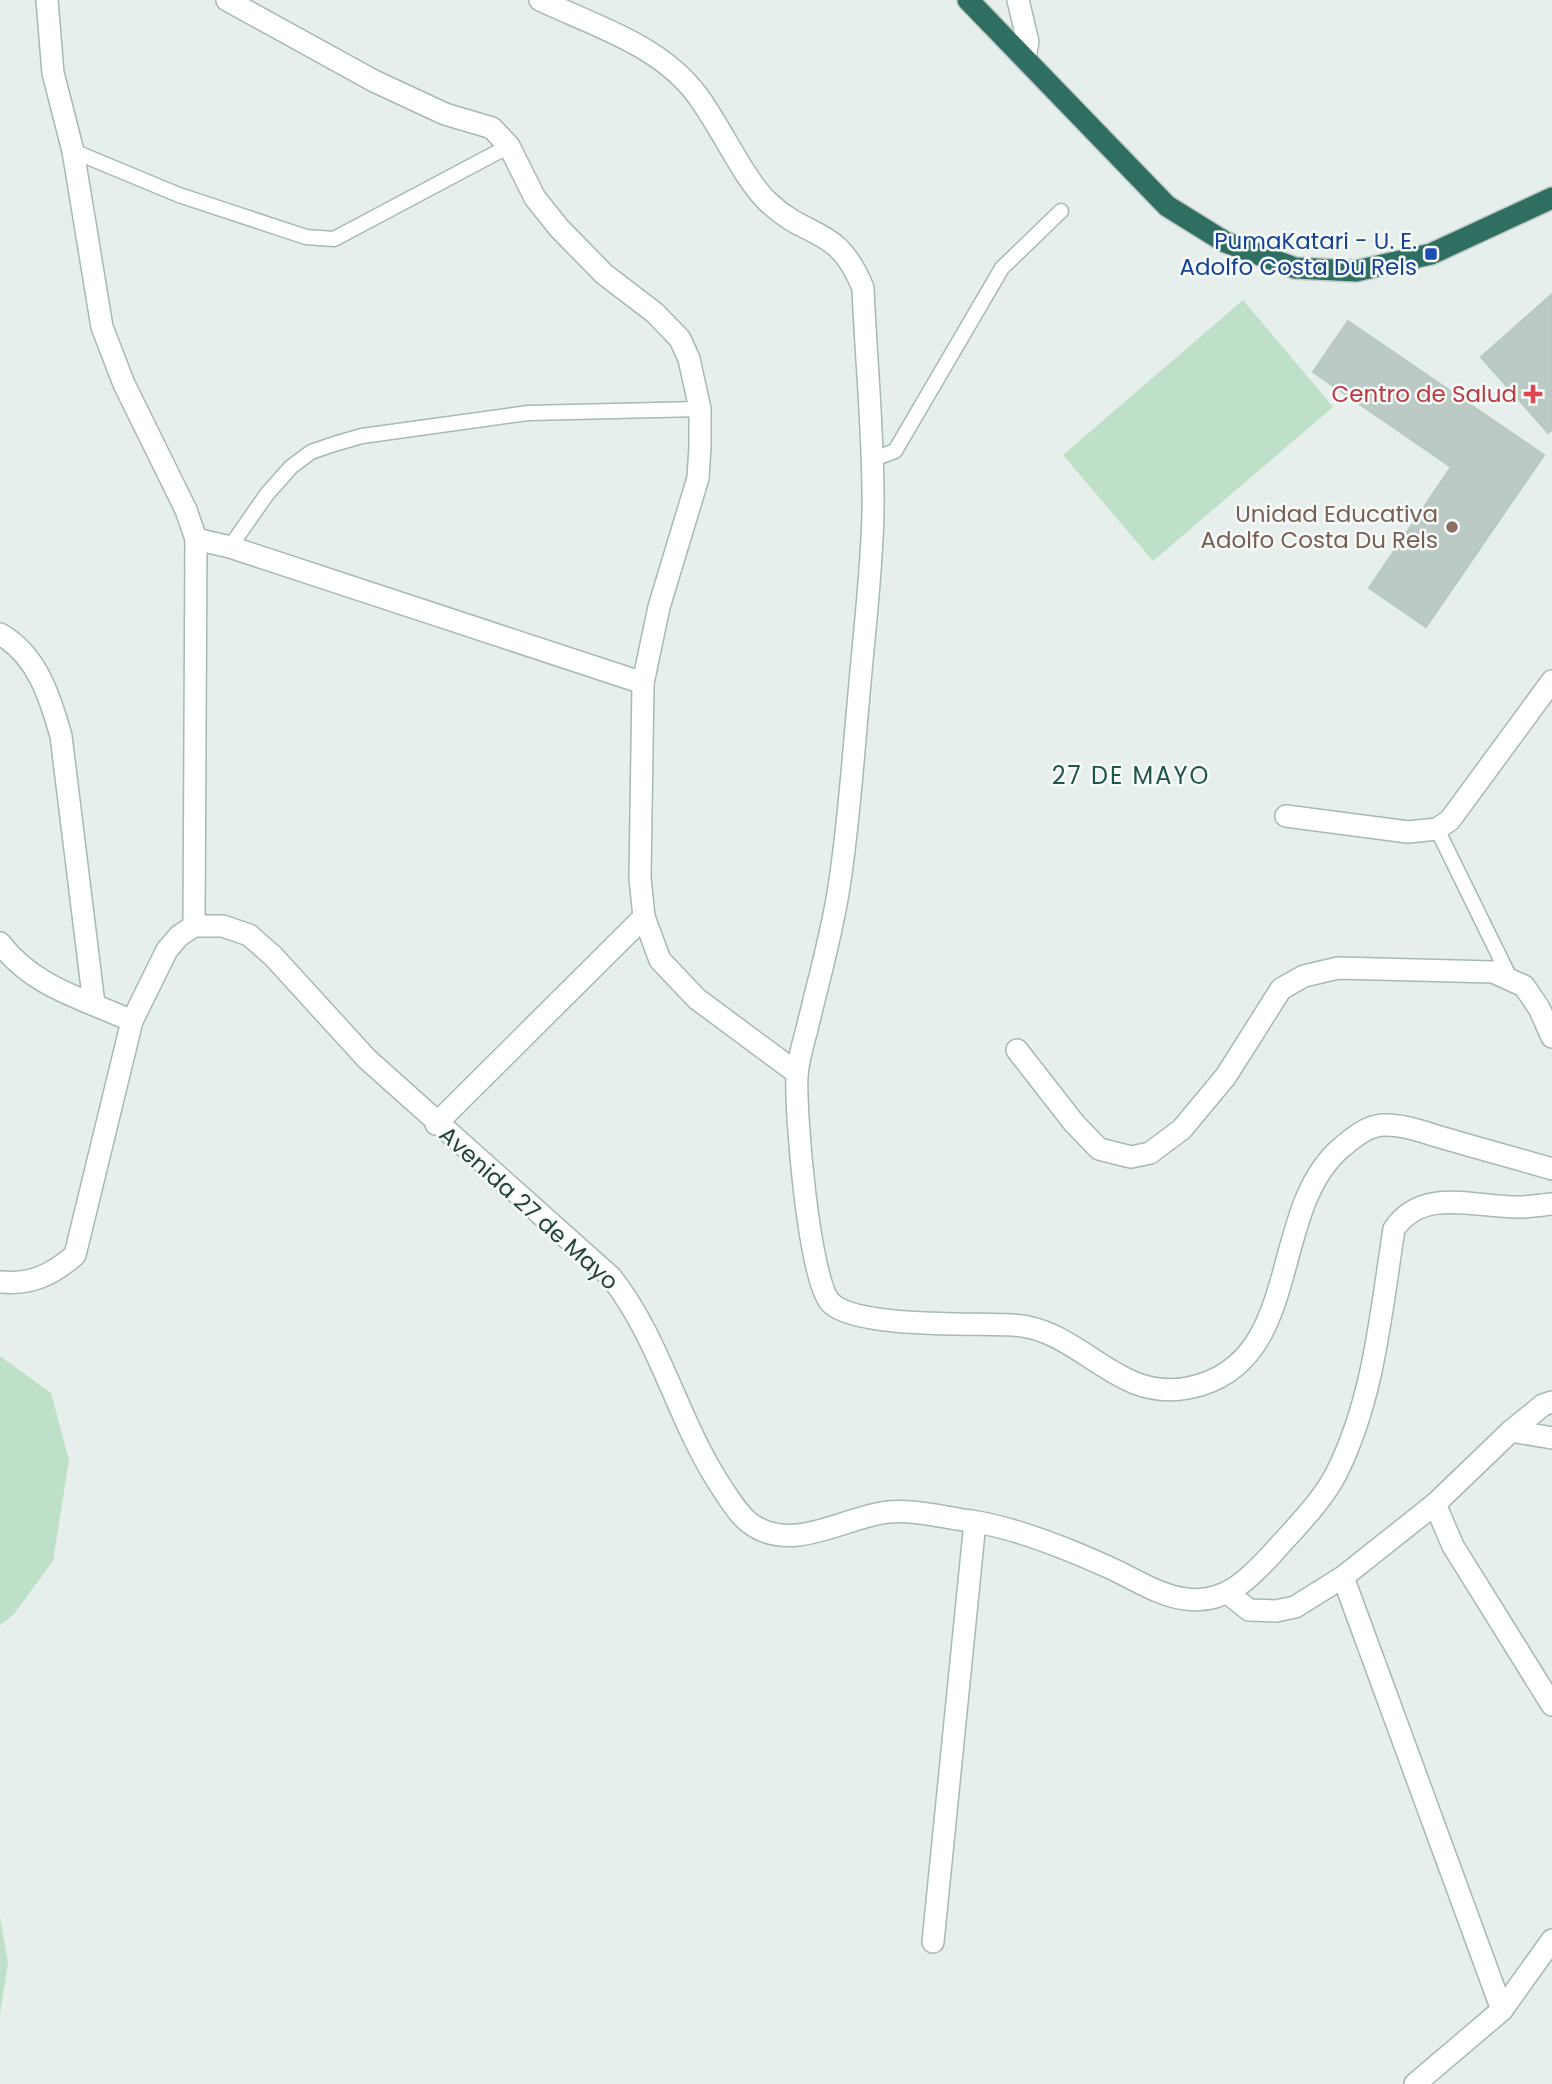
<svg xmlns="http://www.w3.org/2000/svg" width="1552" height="2084" viewBox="0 0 1552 2084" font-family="Poppins,sans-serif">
<rect width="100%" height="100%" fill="#e6efeb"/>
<g fill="#bfe0c8">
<path d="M 1243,300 L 1333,407 L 1153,561 L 1063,455 Z"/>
<path d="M 0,1356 L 51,1393 L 69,1460 L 53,1561 L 14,1614 L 0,1625 Z"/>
<path d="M 0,1917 L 8,1963 L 0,2014 Z"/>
</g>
<g fill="#bbcac4" stroke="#b8c9c2" stroke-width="2">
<path d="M 1552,294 L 1552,430 L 1548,433 L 1481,357 Z"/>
<path d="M 1348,321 L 1544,455 L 1426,627 L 1369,588 L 1451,467 L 1313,372 Z"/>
</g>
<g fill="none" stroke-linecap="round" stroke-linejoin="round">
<g stroke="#a8b8b2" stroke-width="17">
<g id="lane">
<path d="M 73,151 L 179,195 L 306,237 L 334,239 L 509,146"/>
<path d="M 871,460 L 895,451 L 1002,268 L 1061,211"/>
<path d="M 230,547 L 267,494 L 291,467 L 311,452 L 334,444 L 362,436 L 528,413 L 700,409"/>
<path d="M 1437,829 L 1510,978"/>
</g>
</g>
<g stroke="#a8b8b2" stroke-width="24">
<g id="street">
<path d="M 47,0 L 53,73 L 73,151 L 102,327 L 124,384 L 186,510 L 196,539 L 194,926"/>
<path d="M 227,0 L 374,81 L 445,114 L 492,128 L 509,146 L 535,198 L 559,228 L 604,274 L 655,313 L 680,339 L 689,359 L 700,409 L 700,447 L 698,478 L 659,607 L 643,683 L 640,878 L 644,917 L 660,960 L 697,999 L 797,1073"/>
<path d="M 540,0 C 595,26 660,45 697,95 C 720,125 743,178 768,202 C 809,241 837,224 863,288 C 866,362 874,437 873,511 C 872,572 864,633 859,694 C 853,758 849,823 839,887 C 832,934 818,982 807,1029 C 803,1044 798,1060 797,1076 C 795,1112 809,1282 831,1303 C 856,1328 974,1323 1012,1325 C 1081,1328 1114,1402 1188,1388 C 1306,1365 1266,1211 1342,1147 C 1354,1137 1367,1126 1383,1125 C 1402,1124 1423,1132 1440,1137 C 1477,1148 1515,1158 1552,1169"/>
<path d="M 1018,0 L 1028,42 L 1025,57"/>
<path d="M 196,539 L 230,547 L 643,683"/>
<path d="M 0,634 C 37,655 50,697 61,736 L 94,1004"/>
<path d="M 1286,816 L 1408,832 L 1437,829 L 1450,820 L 1552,681"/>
<path d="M 0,943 C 33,987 84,999 132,1021"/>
<path d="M 1017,1050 L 1074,1123 L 1099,1149 L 1131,1157 L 1150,1153 L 1182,1129 L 1226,1076 L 1281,989 L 1304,976 L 1338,968 L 1493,972 L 1524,986 L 1539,1008 L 1552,1037"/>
<path d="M 436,1124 L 644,917"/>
<path d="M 0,1282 C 31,1285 52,1275 75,1255 L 132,1021 L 167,950 L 179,936 L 194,926 L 223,926 L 249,935 L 273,956 L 367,1059 L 611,1277 C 660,1339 677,1419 720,1485 C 729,1498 740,1518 754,1526 C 795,1552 845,1517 888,1512 C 913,1509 946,1518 971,1521 C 1017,1528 1066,1548 1108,1567 C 1133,1578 1159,1596 1186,1599 C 1224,1604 1247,1581 1272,1554 C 1293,1530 1321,1503 1336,1474 C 1374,1399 1381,1312 1394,1229 C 1423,1186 1476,1208 1520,1207 C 1530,1207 1541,1205 1552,1204"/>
<path d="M 1511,1431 L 1543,1405 L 1552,1402"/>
<path d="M 1435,1504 L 1453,1546 L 1552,1705"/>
<path d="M 1343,1577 L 1502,2010"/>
<path d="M 1229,1594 L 1249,1610 L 1276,1611 L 1295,1607 L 1343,1577 L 1435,1504 L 1511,1431 L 1552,1438"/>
<path d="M 933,1942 L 975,1522"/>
<path d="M 1415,2084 L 1502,2010 L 1552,1940"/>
</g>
</g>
<g stroke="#c2cac8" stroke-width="24">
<path id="highway" d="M 968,0 L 1167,206 L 1225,242 L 1295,268 L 1356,271 L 1431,254 L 1552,198"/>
</g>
<use href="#lane" stroke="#fff" stroke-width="14"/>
<use href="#street" stroke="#fff" stroke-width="21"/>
<use href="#highway" stroke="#2f6f62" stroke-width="21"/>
</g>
<rect fill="#1a4fb4" stroke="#f7fbf9" stroke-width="2.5" x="1424" y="247" width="14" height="14" rx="3.5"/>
<path fill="#e0444e" stroke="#f7fbf9" stroke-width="2.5" d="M1529.5 383.5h7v7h7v7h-7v7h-7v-7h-7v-7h7z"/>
<circle fill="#8d6e63" stroke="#f7fbf9" stroke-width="2.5" cx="1452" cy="527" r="7"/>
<g text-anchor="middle" stroke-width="5" stroke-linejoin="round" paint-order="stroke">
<g font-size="23" fill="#164399" stroke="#f7fbf9" text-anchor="end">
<text x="1417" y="249">PumaKatari - U. E.<tspan x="1417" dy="26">Adolfo Costa Du Rels</tspan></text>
</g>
<g font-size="23" fill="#be3a42" stroke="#f7fbf9" text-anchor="end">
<text x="1517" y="402">Centro de Salud</text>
</g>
<g font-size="23" fill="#785e54" stroke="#f7fbf9" text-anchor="end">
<text x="1438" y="522">Unidad Educativa<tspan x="1438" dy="26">Adolfo Costa Du Rels</tspan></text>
</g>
<g font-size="23" fill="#24423a" stroke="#f7fbf9">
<text transform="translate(529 1208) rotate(42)" y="8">Avenida 27 de Mayo</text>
</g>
<g font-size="24" letter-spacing="2" fill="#1f5548" stroke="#f7fbf9">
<text x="1131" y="784">27 DE MAYO</text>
</g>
</g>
</svg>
